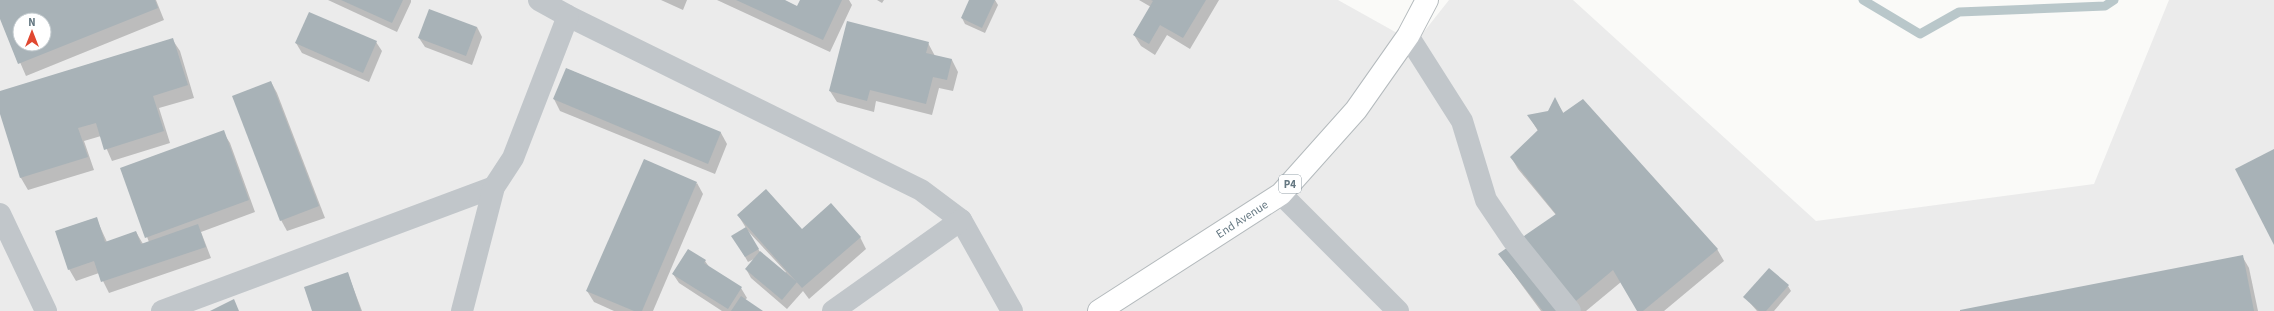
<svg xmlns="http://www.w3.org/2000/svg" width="2274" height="311" viewBox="0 0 2274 311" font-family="'Source Sans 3',sans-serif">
<rect width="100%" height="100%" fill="#fafaf8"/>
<path fill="#ebebeb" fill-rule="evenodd" d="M 0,0 L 1338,0 L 1415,43 L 1449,0 L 1573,0 L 1816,221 L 2094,184 L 2169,0 L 2274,0 L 2274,311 L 0,311 ZM 20,20 L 44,20 L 44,44 L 20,44 Z"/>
<g fill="#0003" fill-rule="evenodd">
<path d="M 0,0 L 156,0 L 164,20 L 26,76 L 0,16 ZM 20,20 L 44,20 L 44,44 L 20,44 Z"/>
<path d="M 328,0 L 411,0 L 411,2 L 397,32 Z"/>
<path d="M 661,0 L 687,0 L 683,10 Z"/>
<path d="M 717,0 L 782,0 L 798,7 L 801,0 L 849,0 L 852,5 L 830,52 Z"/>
<path d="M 877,0 L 884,0 L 882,3 Z"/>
<path d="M 970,0 L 995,0 L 998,5 L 985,33 L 965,24 L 962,18 Z"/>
<path d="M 1139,0 L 1219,0 L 1190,49 L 1167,35 L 1155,55 L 1141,46 L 1134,35 L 1151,7 Z"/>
<path d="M 477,27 L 482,37 L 472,65 L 425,47 L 419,38 Z"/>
<path d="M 172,39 L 180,51 L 194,98 L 159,108 L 170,143 L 112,161 L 101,136 L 84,141 L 94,170 L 28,190 L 21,178 L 0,111 L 0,92 Z"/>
<path d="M 376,42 L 382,51 L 369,82 L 302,53 L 296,43 Z"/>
<path d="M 928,43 L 935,56 L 952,60 L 958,72 L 953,91 L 939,88 L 932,115 L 876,101 L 874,112 L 837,102 L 830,91 Z"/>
<path d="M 567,69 L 721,133 L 727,144 L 715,174 L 560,111 L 554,99 Z"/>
<path d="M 271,82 L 277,93 L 325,218 L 287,231 L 281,220 Z"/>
<path d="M 1555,99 L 1564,114 L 1717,249 L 1724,261 L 1664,311 L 1638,311 L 1621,282 L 1586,311 L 1541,311 L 1499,254 L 1556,215 L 1518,169 L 1511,157 L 1538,131 L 1529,116 L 1548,112 Z"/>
<path d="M 223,132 L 230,143 L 255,212 L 201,232 L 211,258 L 109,293 L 99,273 L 76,281 L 69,269 L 96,218 L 107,242 L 136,232 L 143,244 L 149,242 L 121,169 Z"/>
<path d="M 697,183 L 703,194 L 653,311 L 614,311 L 594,302 L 587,291 Z"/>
<path d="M 738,215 L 802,230 L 860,237 L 866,249 L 809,299 L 803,291 L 787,309 L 751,278 L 746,269 L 754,259 L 748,262 L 733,236 L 746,228 ZM 747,230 L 786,272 L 785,273 L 760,252 Z"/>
<path d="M 2242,256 L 2249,268 L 2258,311 L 1962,311 Z"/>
<path d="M 705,261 L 710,268 L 741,288 L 747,298 L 745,300 L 761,311 L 722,311 L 679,283 L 673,274 Z"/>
<path d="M 348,274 L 362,311 L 313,311 Z"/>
<path d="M 1788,286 L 1791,291 L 1774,311 L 1757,311 L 1745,297 Z"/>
</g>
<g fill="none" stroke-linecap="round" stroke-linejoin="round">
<path stroke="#b9c7ca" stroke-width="9" d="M 1863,0 L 1920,34 L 1959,12 L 2105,6 L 2114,0"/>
</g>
<g fill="#a8b2b7" fill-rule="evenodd">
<path d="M 0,0 L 155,0 L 158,8 L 18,64 L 0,19 ZM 20,20 L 44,20 L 44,44 L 20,44 Z"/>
<path d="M 341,0 L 403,0 L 392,23 Z"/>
<path d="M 736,0 L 785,0 L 797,6 L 800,0 L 842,0 L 823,40 Z"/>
<path d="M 969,0 L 995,0 L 982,28 L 961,18 Z"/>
<path d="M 1151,0 L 1206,0 L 1183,38 L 1160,25 L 1149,44 L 1133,35 L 1153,1 Z"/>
<path d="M 429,9 L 477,27 L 466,56 L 418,38 Z"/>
<path d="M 309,12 L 377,41 L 363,73 L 295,43 Z"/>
<path d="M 847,21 L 929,42 L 926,53 L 952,59 L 947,80 L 933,77 L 926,104 L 870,90 L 867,101 L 829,91 Z"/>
<path d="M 173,38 L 188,85 L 153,96 L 164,131 L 104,150 L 96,123 L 78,128 L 88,157 L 20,178 L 0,114 L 0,91 Z"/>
<path d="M 566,68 L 721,132 L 708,164 L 553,99 Z"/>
<path d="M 271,81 L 319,206 L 280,221 L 232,96 Z"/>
<path d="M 1555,97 L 1563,113 L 1583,99 L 1718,249 L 1643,311 L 1637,311 L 1613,270 L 1564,311 L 1543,311 L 1498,254 L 1556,214 L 1510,157 L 1538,130 L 1527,115 L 1548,111 Z"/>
<path d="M 224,130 L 249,200 L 145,238 L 120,168 Z"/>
<path d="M 2274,149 L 2274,245 L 2235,169 Z"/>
<path d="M 644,159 L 697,182 L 642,311 L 634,311 L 586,291 Z"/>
<path d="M 766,189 L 802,229 L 831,203 L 861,237 L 802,288 L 737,215 Z"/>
<path d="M 97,217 L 105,242 L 136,231 L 141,244 L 198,224 L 206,247 L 101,282 L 94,261 L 68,270 L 55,231 Z"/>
<path d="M 746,227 L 759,249 L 745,257 L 731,236 Z"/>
<path d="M 688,249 L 706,260 L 704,263 L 742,287 L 728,309 L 672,274 Z"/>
<path d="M 760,251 L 797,282 L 782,300 L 745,269 Z"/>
<path d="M 2243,255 L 2254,311 L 1960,311 L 1960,310 Z"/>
<path d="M 1769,268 L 1789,285 L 1766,311 L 1759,311 L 1743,297 Z"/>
<path d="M 348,272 L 361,311 L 312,311 L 304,287 Z"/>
<path d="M 741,296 L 763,311 L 731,311 Z"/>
<path d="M 234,299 L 239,311 L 210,311 Z"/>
</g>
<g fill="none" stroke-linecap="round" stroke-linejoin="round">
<g stroke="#b4babd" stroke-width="24">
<g id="highway">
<path id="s1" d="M 1099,311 L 1281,194 L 1356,110 L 1408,36 L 1427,0"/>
</g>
</g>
<g stroke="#c1c6ca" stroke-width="22">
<path d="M 539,0 L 568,16 L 921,190 L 961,220 L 1012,311"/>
<path d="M 1408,36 L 1462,121 L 1486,200 L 1513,240 L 1570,311"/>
<path d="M 1281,194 L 1398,311"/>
<path d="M 0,214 L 46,311"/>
<path d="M 162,311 L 494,187"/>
<path d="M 462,311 L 494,187 L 513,158 L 568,16"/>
<path d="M 833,311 L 961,220"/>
</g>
<use href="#highway" stroke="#fff" stroke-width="22"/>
</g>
<g text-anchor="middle" stroke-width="4" stroke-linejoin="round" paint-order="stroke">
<rect fill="#fff" stroke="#93a0a8" stroke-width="1" x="1279" y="175" width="22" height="18" rx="3"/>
<g font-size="11" font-weight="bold" fill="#657882">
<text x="1290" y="188">P4</text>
</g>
<g font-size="12" fill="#657882" stroke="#fff">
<text dy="4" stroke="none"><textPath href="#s1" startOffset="170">End Avenue</textPath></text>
</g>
</g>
<g transform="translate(32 32)"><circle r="19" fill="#ffffff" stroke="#c1c9cd"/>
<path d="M0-3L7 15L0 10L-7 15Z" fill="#e04831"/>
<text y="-6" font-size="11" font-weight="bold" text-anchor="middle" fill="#657882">N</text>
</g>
</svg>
